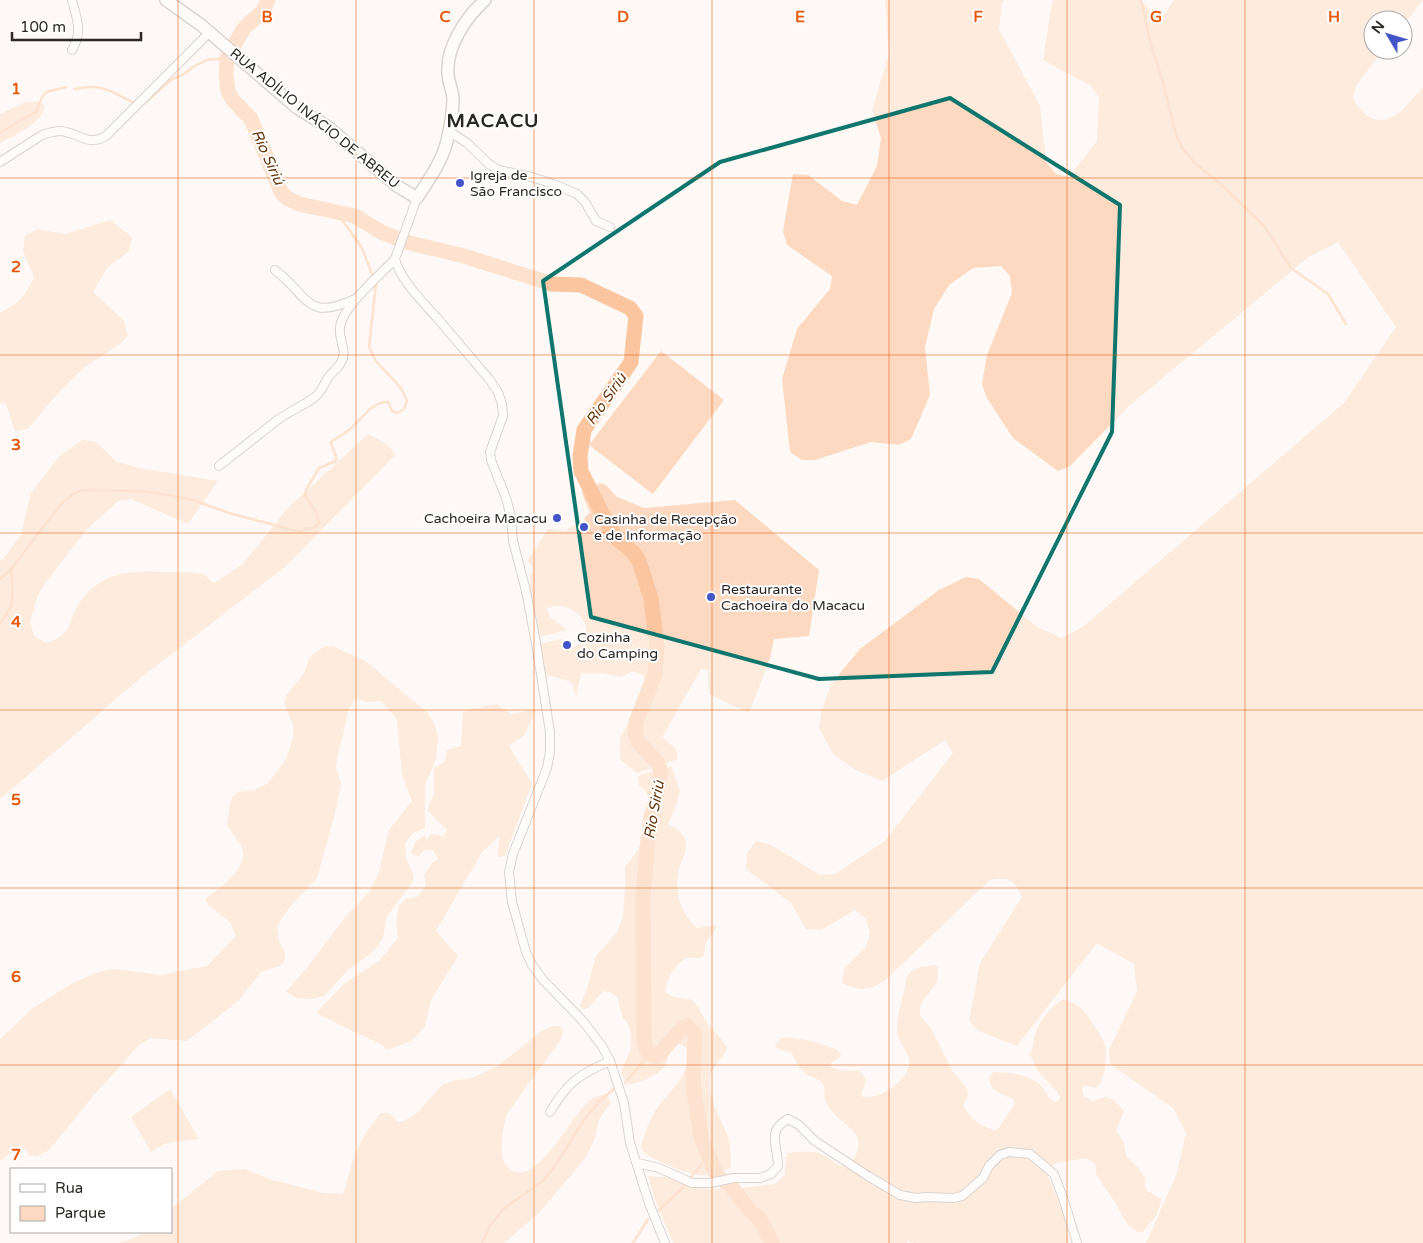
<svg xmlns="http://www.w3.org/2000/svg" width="1423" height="1243" viewBox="0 0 1423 1243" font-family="'Varela Round',sans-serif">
<rect width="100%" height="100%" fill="#fef9f5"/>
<g fill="#fcd9c0">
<path d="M 885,0 L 1004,0 L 1002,2 L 999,29 L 1040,106 L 1046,162 L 1056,174 L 1069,177 L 1097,141 L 1099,97 L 1091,86 L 1043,60 L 1052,2 L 1054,0 L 1141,0 L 1151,12 L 1165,14 L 1174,0 L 1423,0 L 1403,25 L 1403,20 L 1373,20 L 1373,50 L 1384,50 L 1356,85 L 1353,99 C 1365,119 1381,128 1401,111 C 1409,104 1415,95 1423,88 L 1423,1243 L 1146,1243 L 1176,1176 L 1186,1133 L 1173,1108 L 1110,1064 L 1109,1050 L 1137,992 L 1134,964 L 1097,943 L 1017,1046 L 979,1031 L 969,1021 L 980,963 L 1022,897 C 1014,879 1009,877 990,880 L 883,982 C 866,991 860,991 842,983 L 844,969 L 866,947 L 870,933 L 866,919 L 855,910 L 821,930 L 806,929 L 791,903 L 746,869 L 747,853 L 756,841 L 771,845 L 820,875 L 835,874 L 885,841 L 953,753 L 945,740 L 882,781 L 856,770 L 834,755 L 819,728 L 821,713 L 831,684 L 860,649 L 939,590 L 966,577 L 979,579 L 1037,627 L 1062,638 L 1084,626 L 1344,403 L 1396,327 L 1338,242 L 1310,256 L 1130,405 L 1070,466 L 1058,471 L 1013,438 L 987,398 L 982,384 L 987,355 L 1012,293 L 1010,276 L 1001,266 L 973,268 L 949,285 L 934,309 L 925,347 L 930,395 L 911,439 L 899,445 L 871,442 L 815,460 L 802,460 L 790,452 L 782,379 L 797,329 L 830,289 L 832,276 L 787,245 L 783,231 L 793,174 L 808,175 L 842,201 L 857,205 L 877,166 L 881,138 L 872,110 L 889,54 Z"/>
<path d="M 26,102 L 40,102 L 45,106 C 41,124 15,135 0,143 L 0,114 Z"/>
<path d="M 110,220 L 132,237 L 129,251 L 107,268 L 93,292 L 124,321 L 128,336 C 115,350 98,357 84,368 C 63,386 45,408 28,429 L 15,431 L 6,404 L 0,403 L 0,313 C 20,302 24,298 34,277 L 23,251 L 25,236 L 37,229 L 66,234 Z"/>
<path d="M 661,351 L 724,400 L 653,494 L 589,445 Z"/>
<path d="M 368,434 L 387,444 L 395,455 L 286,566 L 138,680 L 0,799 L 0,560 L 4,558 L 21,535 L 31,493 L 59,457 L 82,440 L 96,442 L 117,462 L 144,469 L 218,481 L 188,524 L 131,499 L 118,501 L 87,529 L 46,582 L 38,595 L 30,622 L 34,636 L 46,643 C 75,634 67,620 81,601 C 101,572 132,570 164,572 C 176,573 190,571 202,574 C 206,575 210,581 214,583 L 243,564 L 287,509 Z"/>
<path d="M 600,483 L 606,485 L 617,497 L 644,508 L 735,500 L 819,570 L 809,636 L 774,639 L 770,658 L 749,713 L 709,694 L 708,670 L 701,669 L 662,737 L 676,749 L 678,759 L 637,773 L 620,759 L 620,738 L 645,695 L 644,675 L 633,671 L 620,677 L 601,673 L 581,673 L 576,696 L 572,682 L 544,674 L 540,644 L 562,639 L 564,650 L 584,643 L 583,635 L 587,629 C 584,613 563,601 547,608 L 550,617 L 567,630 L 538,637 L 529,587 L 531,583 L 530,577 L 533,571 L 532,565 L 527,561 L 548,529 L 565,531 L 578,523 L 582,531 L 588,528 L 584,518 L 590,513 L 582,493 Z"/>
<path d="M 326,646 L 333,646 L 365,661 L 427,712 L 434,723 L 438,737 L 436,759 L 425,785 L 425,828 L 413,833 L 405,843 L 406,857 L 414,877 L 412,883 L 387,916 L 383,937 L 375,950 L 348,970 L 324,996 L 311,999 L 297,998 L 286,992 L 310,964 L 342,921 L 369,892 L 379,872 L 389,830 L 412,801 L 402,775 L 397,719 L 381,701 L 368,702 L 355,698 L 349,709 L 337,759 L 336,767 L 341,784 L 335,813 L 317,878 L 288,909 L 277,926 L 279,941 L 285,953 L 285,960 L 280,966 L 261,972 L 238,1001 L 187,1041 L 151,1038 L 139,1045 L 94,1095 L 49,1150 L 37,1156 L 30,1156 L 21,1145 L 0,1161 L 0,1039 L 33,1008 L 73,983 L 101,971 L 115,969 L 161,975 L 207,966 L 236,936 L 231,923 L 208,905 L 205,899 C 219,888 250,868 242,848 C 239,840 231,832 227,825 L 230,803 L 233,796 L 239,792 L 254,790 L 267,784 L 286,760 L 293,738 L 293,724 L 284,703 L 286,696 L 304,673 L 309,659 L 314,653 Z"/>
<path d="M 496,704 L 511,714 L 537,709 L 524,735 L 509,746 L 532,784 L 505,856 L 498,857 L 499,837 L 482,852 L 436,931 L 458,956 L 431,1000 L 425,1026 L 413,1040 L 388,1050 L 382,1045 L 316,1013 L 345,983 L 379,961 L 398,938 L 396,921 L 399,905 L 406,899 L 417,897 L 426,886 L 424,875 L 432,863 L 438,859 L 433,850 L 424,850 L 419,856 L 411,854 L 415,842 L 425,835 L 427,840 L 431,834 L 444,836 L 447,830 L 427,810 L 434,794 L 434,768 L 445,762 L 447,750 L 461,746 L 463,711 Z"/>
<path d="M 671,766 L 680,790 L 676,805 L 668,824 C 674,828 682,831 685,839 C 688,848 682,860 679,869 C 674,892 680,913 697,928 L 715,925 L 717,927 L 706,942 L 704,956 C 698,960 695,957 688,958 C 675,961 667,980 665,992 C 677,1001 680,996 691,1000 C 697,1002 699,1011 703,1016 C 709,1028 721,1036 727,1048 C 724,1058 713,1064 711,1074 C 705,1096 722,1119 729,1140 C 731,1148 731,1158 731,1167 C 724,1172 710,1176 701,1175 C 689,1174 646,1159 641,1148 C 643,1137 648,1124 653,1115 C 666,1091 694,1077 686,1047 L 680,1044 C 667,1048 670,1057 665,1066 C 659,1075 639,1083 629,1084 L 622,1076 L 622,1069 L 631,1049 L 631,1034 L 628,1023 L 623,1018 L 621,1012 L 618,998 L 610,992 L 603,991 L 588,1008 L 582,1009 L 580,1006 L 587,989 L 596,956 L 616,934 L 623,917 L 625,888 L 625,867 C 632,858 641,849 643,836 C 644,831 641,825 642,820 C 645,802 657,800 639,785 L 638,776 Z"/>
<path d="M 935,965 L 938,968 L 937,982 L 922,1002 L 919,1012 L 922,1018 L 931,1028 L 953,1072 L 967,1088 L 968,1095 L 963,1105 C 969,1117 983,1129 996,1130 L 999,1128 L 1015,1103 L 1013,1099 C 1001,1094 989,1091 989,1077 L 994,1072 C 1007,1072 1030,1075 1040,1085 C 1046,1091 1047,1098 1055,1102 L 1059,1100 L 1060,1097 L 1057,1091 L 1037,1070 L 1030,1054 C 1034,1045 1033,1041 1035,1034 C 1040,1020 1051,1006 1064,999 C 1083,1007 1084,1010 1095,1027 C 1105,1043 1108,1047 1105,1067 C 1104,1074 1102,1084 1096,1088 L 1085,1086 L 1082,1087 L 1083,1095 L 1092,1101 L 1105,1097 L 1113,1099 L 1124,1111 L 1116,1131 L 1124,1142 L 1126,1156 L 1139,1169 L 1145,1178 L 1145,1188 L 1147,1191 L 1162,1199 L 1156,1216 L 1143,1232 C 1128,1233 1121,1213 1115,1202 C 1110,1194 1104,1187 1099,1179 L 1096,1173 L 1095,1163 L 1086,1158 L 1056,1163 L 1051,1167 L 1048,1177 L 1063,1213 L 1069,1241 L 1068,1243 L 914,1243 L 908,1241 L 907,1243 L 673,1243 L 654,1197 L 648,1176 L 675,1178 L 686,1186 L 696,1188 L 728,1189 L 768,1185 L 775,1184 L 784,1176 L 787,1154 C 795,1150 815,1151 823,1155 C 833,1159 837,1167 848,1168 C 854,1160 860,1150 858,1140 C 856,1127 831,1117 826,1102 C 823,1095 827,1086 820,1081 C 816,1077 810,1077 806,1074 C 799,1070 795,1058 791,1052 L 777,1049 L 775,1045 L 780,1039 L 786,1037 L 812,1041 L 836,1049 L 841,1055 L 839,1058 L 830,1063 L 832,1068 L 839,1070 L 861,1071 L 866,1080 L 861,1094 L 863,1097 C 868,1096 874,1097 878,1095 C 891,1091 912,1074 909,1059 C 906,1047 896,1040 897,1026 C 898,1010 904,993 907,977 C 913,966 923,967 935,965 Z"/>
<path d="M 553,1026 L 560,1026 L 563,1032 L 561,1039 L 507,1114 C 503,1126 497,1156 507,1166 C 510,1168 512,1172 516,1172 C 542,1179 573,1113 590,1100 C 594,1097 600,1096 605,1094 L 611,1102 L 599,1119 L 595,1138 L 586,1157 L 538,1214 L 504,1243 L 119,1243 L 136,1237 L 142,1232 L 171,1232 L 171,1209 L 218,1171 L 245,1169 L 269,1179 L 323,1193 L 343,1194 L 356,1151 L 367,1131 L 381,1113 L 388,1113 L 399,1122 L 406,1120 L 418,1112 L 442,1085 L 456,1080 L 472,1078 L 498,1066 L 540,1032 Z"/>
<path d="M 170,1089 L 199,1139 L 166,1143 L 151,1152 L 131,1117 Z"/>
</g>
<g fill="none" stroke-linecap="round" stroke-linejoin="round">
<g stroke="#fbc5a0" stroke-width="2.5">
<path d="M 1141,0 L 1151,45 L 1162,79 L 1176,135 L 1182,148 L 1195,163 L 1226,189 L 1265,227 L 1291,268 L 1328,294 L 1346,324"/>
<path d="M 75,89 C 101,83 111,91 134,103"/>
<path d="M 146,102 L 172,79 L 183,75 L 193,67 L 207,60 L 227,58"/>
<path d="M 0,133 L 37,111 C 44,88 44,93 66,87"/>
<path d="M 336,211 L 362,248 L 372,274"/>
<path d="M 0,579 L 11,569 L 61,504 L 73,494 L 84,490 L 139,491 L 163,494 L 193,500 L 229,513 L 301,532 L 305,529 L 314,528 L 319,523 L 317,514 L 305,495 L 306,490 L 319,468 L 336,461 L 336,457 L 331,443 L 332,441 C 338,438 344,434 349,430 C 362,420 370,402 388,402 L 392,411 L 397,413 L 404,409 L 407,401 L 401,388 L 375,360 L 369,347 L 376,284"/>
<path d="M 0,623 C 17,604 13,593 11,569"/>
<path d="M 625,1083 L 649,1054"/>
<path d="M 691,1177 L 708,1157"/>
<path d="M 658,1211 L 687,1184"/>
<path d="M 482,1243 L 490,1226 L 503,1209 L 544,1180 L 555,1166 L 583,1121 L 598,1103 L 614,1089"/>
<path d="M 633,1243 L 648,1219"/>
</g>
<path stroke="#fbc5a0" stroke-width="15" d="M 268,0 L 263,11 L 244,28 L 227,58 L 226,75 L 228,91 L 232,99 L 251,119 L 281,192 L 287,198 L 299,204 L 355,216 L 381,232 L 406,242 L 464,256 L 552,284 L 581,285 L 630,308 L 636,316 L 631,362 L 584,430 L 580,456 L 581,471 L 609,527 L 618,540 L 633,552 L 639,561 L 651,598 L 657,648 L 655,674 L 636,722 L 635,732 L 638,742 L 658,763 L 661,772 L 648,840 L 643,896 L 644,1042 C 647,1051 648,1056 658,1056 L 681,1029 L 687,1026 L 695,1034 L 693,1084 L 701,1137 L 717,1176 L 731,1186 L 750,1211 L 759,1218 L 772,1243"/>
<g stroke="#afa6a0" stroke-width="10">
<g id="street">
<path d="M 72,0 C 77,20 83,31 72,50"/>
<path d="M 449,131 L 467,143 L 490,165 L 499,170 L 532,177 L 556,185 L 577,194 L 585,202 L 596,221 L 610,227"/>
<path d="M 0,162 L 42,135 C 48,133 54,131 61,131 C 79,133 88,147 106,136 L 210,32"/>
<path d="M 417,198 L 395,259 C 400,280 424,303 438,319 C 455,339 472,359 489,379 L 498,392 L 502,404 L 503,416 L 490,452 L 491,460 L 506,498 L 511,517 L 513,541 L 526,591 L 536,643 L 550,732 L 550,752 L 547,768 L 513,854 L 509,872 L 512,902 L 526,952 L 532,965 L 544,981 L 582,1020 L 602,1046 L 610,1061 L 624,1103 L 630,1143 L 649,1203 L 665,1243"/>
<path d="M 275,270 C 309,296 306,322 355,299"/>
<path d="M 219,466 C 238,451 257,436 276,421 C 288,412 303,406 315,397 C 322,392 323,385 328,378 C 331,373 337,369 340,364 C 349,351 338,341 340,327 C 343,306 380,275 395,259"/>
<path d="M 550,1112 C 568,1082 578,1075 610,1061"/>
<path d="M 638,1163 L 659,1168 L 692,1183 L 710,1183 L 734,1178 L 760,1178 L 771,1174 L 778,1166 C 778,1145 766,1131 788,1119 L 799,1125 L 815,1141 L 868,1176 L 900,1195 L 916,1198 L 926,1197 L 954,1198 L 962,1196 L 983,1178 L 989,1166 L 1000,1155 L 1009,1152 L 1030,1154 L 1054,1174 L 1064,1201 L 1077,1243"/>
</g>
</g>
<g stroke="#afa6a0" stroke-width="14">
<path id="secondary" d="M 166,0 L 201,25 L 297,108 L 328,127 L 397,186 L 417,198 C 428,181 442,162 447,141 C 450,128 453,113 453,99 C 453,91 448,82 448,73 C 446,47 466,17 485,0"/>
</g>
<use href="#street" stroke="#fff" stroke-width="8"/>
<use href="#secondary" stroke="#fff" stroke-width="11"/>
</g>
<path d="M0 0H1423V1243H0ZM 950,98 L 1120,205 L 1112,432 L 992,672 L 819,679 L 591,617 L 543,281 L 720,162 Z" fill="#fef9f5" fill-opacity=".55" fill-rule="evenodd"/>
<path fill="none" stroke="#0f766e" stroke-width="4" stroke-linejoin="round" d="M 950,98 L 1120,205 L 1112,432 L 992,672 L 819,679 L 591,617 L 543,281 L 720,162 Z"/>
<path fill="none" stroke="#e8590c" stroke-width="1" stroke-opacity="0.55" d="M 178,0 L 178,1243M 356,0 L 356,1243M 534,0 L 534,1243M 712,0 L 712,1243M 889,0 L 889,1243M 1067,0 L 1067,1243M 1245,0 L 1245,1243M 0,178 L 1423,178M 0,355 L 1423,355M 0,533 L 1423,533M 0,710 L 1423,710M 0,888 L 1423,888M 0,1065 L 1423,1065"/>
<g fill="#4455c9" stroke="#fff" stroke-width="2">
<circle cx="460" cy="183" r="5"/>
<circle cx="557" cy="518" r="5"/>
<circle cx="584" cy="527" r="5"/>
<circle cx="711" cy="597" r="5"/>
<circle cx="567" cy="645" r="5"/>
</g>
<g text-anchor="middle" stroke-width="4" stroke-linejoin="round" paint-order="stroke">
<g font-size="14" fill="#2c2826" stroke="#fff">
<text transform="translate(315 118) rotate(39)" y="5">RUA ADÍLIO INÁCIO DE ABREU</text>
</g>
<g font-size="14" fill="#2c2826" stroke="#fff" text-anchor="start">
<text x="470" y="180">Igreja de<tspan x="470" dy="16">São Francisco</tspan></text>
<text x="547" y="523" text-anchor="end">Cachoeira Macacu</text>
<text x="594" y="524">Casinha de Recepção<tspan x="594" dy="16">e de Informação</tspan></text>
<text x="721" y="594">Restaurante<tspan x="721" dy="16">Cachoeira do Macacu</tspan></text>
<text x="577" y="642">Cozinha<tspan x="577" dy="16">do Camping</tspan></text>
</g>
<g font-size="15" font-style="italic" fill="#68380c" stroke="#fff">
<text transform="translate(268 157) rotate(66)" y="5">Rio Siriú</text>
<text transform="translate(606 399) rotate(-55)" y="5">Rio Siriú</text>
<text transform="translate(654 810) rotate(-80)" y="5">Rio Siriú</text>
</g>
<g font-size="19" font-weight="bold" letter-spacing="1" fill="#2c2826" stroke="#fff">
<text x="493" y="127">MACACU</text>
</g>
</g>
<g font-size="16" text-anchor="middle" font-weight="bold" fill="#e8590c" stroke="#fff" stroke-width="4" stroke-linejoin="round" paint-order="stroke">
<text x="267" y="22">B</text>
<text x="445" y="22">C</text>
<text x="623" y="22">D</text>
<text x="800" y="22">E</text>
<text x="978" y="22">F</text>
<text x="1156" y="22">G</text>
<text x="1334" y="22">H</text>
<text x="16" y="94">1</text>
<text x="16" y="272">2</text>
<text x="16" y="450">3</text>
<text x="16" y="627">4</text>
<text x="16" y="805">5</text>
<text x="16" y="982">6</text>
<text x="16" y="1160">7</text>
</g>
<rect x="10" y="1168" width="162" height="65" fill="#ffffff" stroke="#aba9a8"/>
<rect x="20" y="1184" width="25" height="8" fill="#ffffff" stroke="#aba9a8"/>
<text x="55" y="1193" font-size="15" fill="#2c2826">Rua</text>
<rect x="20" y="1206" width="25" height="15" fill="#fcd9c0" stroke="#aba9a8"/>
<text x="55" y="1218" font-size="15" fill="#2c2826">Parque</text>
<g transform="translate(1388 35) rotate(308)"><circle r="24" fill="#ffffff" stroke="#aba9a8"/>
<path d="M0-4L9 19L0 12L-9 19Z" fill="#4455c9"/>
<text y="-8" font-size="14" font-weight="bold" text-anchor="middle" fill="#2c2826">N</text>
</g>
<path d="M12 32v8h129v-8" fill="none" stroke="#2c2826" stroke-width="2.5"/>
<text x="20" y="32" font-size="15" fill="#2c2826" stroke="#ffffff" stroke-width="4" paint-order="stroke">100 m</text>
</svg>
